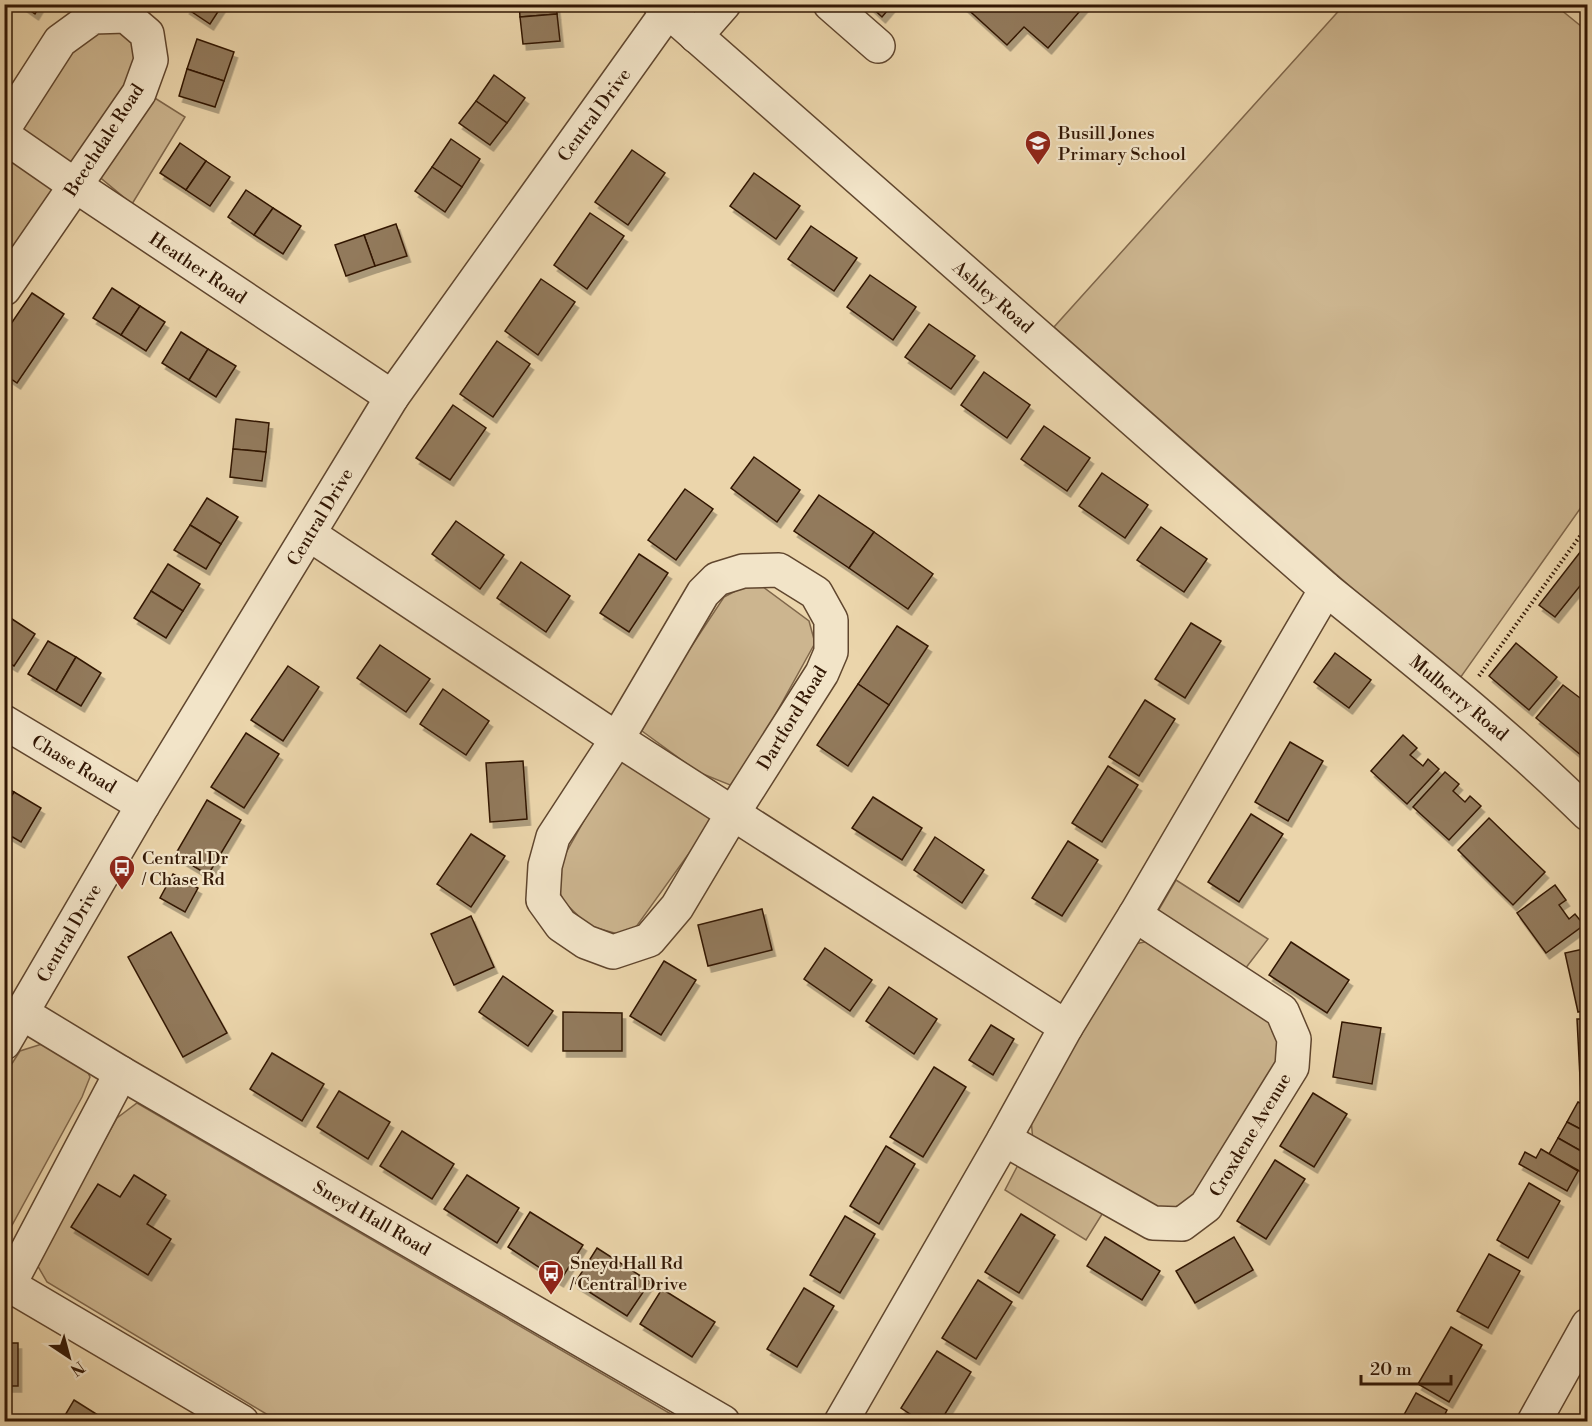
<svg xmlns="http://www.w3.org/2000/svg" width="1592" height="1426" viewBox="0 0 1592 1426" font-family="'Libre Bodoni',serif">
<defs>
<filter id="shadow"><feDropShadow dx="3.5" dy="6" stdDeviation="0" flood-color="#0004"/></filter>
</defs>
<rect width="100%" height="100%" fill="#ebd5ab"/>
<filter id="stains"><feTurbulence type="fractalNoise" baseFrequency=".00333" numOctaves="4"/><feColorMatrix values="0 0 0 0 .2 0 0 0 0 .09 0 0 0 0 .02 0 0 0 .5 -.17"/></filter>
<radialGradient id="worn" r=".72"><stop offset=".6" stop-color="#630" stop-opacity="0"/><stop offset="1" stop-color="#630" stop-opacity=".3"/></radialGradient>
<g fill="#ccb58f" stroke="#7f664a" stroke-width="1.5">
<path d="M 1344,5 L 1555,5 L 1587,31 L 1587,499 L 1458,681 L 1054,327 Z"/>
<path d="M 122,25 L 139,47 L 133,71 L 78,161 L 70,166 L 15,124 L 78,36 Z"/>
<path d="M 150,95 L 185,117 L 132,204 L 96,174 Z"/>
<path d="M 5,159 L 14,161 L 50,186 L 52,190 L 5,264 Z"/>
<path d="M 747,585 L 763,587 L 809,621 L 815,643 L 742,775 L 730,785 L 698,772 L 642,731 L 648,712 L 724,597 Z"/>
<path d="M 626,760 L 713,820 L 636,927 L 618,934 L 589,926 L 565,903 L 556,885 L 558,867 L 613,769 Z"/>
<path d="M 1176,880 L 1268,939 L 1245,969 L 1158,911 Z"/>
<path d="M 1149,941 L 1276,1027 L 1283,1042 L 1278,1059 L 1190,1205 L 1158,1211 L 1033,1142 L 1031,1118 L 1135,944 Z"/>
<path d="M 45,1043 L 85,1066 L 90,1077 L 82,1097 L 5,1238 L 4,1076 L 20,1051 Z"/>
<path d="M 137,1103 L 683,1421 L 278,1421 L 47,1282 L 36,1263 L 117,1118 Z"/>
<path d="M 1020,1161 L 1104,1211 L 1086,1240 L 1005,1190 Z"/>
</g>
<g fill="#927a5b" stroke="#321704" stroke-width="1.5" filter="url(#shadow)">
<path d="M 21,4 L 41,4 L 35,14 Z"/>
<path d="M 188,4 L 223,4 L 210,24 L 186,8 Z"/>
<path d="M 519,4 L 556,4 L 557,14 L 520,17 Z"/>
<path d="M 868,4 L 893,4 L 882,17 Z"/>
<path d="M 962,4 L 1086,4 L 1048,48 L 1024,27 L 1007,45 Z"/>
<path d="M 557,14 L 560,41 L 523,44 L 520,17 Z"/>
<path d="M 197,39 L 234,52 L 224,81 L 187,69 Z"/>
<path d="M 187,69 L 224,81 L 215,107 L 179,96 Z"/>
<path d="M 494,75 L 525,98 L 507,123 L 476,101 Z"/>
<path d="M 476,101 L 507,123 L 490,145 L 459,123 Z"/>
<path d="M 451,139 L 480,159 L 462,187 L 432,167 Z"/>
<path d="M 180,143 L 206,161 L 186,190 L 160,173 Z"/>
<path d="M 632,150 L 665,173 L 628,225 L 595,202 Z"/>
<path d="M 206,161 L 230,177 L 210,206 L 186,190 Z"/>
<path d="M 432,167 L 462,187 L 445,212 L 415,191 Z"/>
<path d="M 754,173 L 800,206 L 776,239 L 730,206 Z"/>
<path d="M 246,190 L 273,208 L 254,235 L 228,217 Z"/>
<path d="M 273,208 L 301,226 L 283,254 L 254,235 Z"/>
<path d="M 590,213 L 624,236 L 587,289 L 554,265 Z"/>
<path d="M 396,224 L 407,256 L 375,266 L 364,235 Z"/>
<path d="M 811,226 L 857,258 L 834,291 L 788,259 Z"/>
<path d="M 364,235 L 375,266 L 346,276 L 335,245 Z"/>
<path d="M 870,275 L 916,307 L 893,340 L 847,307 Z"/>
<path d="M 541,279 L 575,302 L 538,355 L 505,331 Z"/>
<path d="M 112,288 L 140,306 L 121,335 L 93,318 Z"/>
<path d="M 32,293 L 64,314 L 17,383 L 4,374 L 4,334 Z"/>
<path d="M 140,306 L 165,322 L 146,351 L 121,335 Z"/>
<path d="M 929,324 L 975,356 L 951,389 L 905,357 Z"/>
<path d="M 181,332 L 208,349 L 189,380 L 162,363 Z"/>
<path d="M 497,341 L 530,364 L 493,417 L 460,394 Z"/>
<path d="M 208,349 L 236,366 L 216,397 L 189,380 Z"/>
<path d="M 984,372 L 1030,405 L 1007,438 L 961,405 Z"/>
<path d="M 453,405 L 486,428 L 450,480 L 416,458 Z"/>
<path d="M 236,419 L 269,423 L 266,452 L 233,449 Z"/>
<path d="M 1044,426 L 1090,458 L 1067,491 L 1021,459 Z"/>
<path d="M 233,449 L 266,452 L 262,481 L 230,477 Z"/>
<path d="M 754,457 L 800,490 L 777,522 L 731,488 Z"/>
<path d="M 1102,473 L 1148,505 L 1125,538 L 1079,506 Z"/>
<path d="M 685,489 L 713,509 L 676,560 L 648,540 Z"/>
<path d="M 819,495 L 874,532 L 849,568 L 794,531 Z"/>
<path d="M 207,498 L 238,517 L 221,544 L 190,525 Z"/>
<path d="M 456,521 L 504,555 L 480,589 L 432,554 Z"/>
<path d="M 190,525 L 221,544 L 206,569 L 174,550 Z"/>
<path d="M 1161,527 L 1207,559 L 1184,592 L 1137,560 Z"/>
<path d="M 874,532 L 933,574 L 908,609 L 849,568 Z"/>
<path d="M 1588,542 L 1588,576 L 1555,617 L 1539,605 Z"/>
<path d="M 639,554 L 668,573 L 629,632 L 600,613 Z"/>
<path d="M 521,562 L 570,596 L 546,632 L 497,598 Z"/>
<path d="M 168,564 L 200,584 L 183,611 L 151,591 Z"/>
<path d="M 151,591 L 183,611 L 166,638 L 134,618 Z"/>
<path d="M 9,617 L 35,634 L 14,666 L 4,660 L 4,624 Z"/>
<path d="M 1191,623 L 1221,641 L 1185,698 L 1155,679 Z"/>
<path d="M 897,626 L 928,646 L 889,705 L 858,684 Z"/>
<path d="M 48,641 L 76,657 L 56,691 L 28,674 Z"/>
<path d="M 1516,643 L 1557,677 L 1529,710 L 1489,676 Z"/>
<path d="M 380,645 L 430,679 L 406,712 L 357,678 Z"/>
<path d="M 1335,653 L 1371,680 L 1349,708 L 1314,682 Z"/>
<path d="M 76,657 L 101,673 L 81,706 L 56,691 Z"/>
<path d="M 288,666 L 319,687 L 283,741 L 251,720 Z"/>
<path d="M 858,684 L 889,705 L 848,766 L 817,745 Z"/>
<path d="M 1563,685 L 1588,704 L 1588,750 L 1582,756 L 1536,718 Z"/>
<path d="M 443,689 L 489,721 L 466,755 L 420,724 Z"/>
<path d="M 1145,700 L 1175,719 L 1139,776 L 1109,757 Z"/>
<path d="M 246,733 L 279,754 L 244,808 L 211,787 Z"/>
<path d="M 1403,735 L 1417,748 L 1410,755 L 1423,766 L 1428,759 L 1439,769 L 1407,804 L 1371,771 Z"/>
<path d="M 1290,742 L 1323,761 L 1288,821 L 1255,802 Z"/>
<path d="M 523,761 L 527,819 L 490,822 L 486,763 Z"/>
<path d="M 1108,766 L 1138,785 L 1102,842 L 1072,823 Z"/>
<path d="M 1445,772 L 1459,784 L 1453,791 L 1465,802 L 1470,796 L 1481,806 L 1449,840 L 1413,807 Z"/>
<path d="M 4,786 L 14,792 L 4,808 Z"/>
<path d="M 14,792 L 41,808 L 21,842 L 4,832 L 4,808 Z"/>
<path d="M 873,797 L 922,828 L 902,860 L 852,828 Z"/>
<path d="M 207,800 L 241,820 L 208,875 L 175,855 Z"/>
<path d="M 1251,814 L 1283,834 L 1239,902 L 1208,882 Z"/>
<path d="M 1489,818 L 1545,872 L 1513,905 L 1458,850 Z"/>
<path d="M 471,834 L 505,856 L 471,907 L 437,884 Z"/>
<path d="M 935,837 L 984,870 L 962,903 L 914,870 Z"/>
<path d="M 1068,841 L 1098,860 L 1062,916 L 1032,898 Z"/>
<path d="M 173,874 L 198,888 L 185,912 L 160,898 Z"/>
<path d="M 1555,885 L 1566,900 L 1559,905 L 1569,919 L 1575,914 L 1584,925 L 1546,953 L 1517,913 Z"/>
<path d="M 762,909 L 772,950 L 708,966 L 698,925 Z"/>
<path d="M 471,916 L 494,967 L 454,985 L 431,934 Z"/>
<path d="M 171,932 L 227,1033 L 183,1057 L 128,957 Z"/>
<path d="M 1291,942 L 1349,980 L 1327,1013 L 1269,975 Z"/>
<path d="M 825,948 L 872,980 L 850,1011 L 804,979 Z"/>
<path d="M 1588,948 L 1588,1010 L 1578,1012 L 1565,953 Z"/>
<path d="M 664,961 L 696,980 L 661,1035 L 630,1016 Z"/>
<path d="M 503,976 L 553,1011 L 528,1046 L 479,1012 Z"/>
<path d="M 889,987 L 937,1019 L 914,1054 L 866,1021 Z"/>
<path d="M 563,1012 L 622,1013 L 622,1051 L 563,1051 Z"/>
<path d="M 1577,1019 L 1588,1019 L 1588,1096 L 1581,1097 Z"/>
<path d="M 1342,1022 L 1381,1028 L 1372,1084 L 1333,1077 Z"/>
<path d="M 991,1025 L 1014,1039 L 993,1075 L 969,1060 Z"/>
<path d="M 272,1053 L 324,1084 L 302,1121 L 250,1089 Z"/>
<path d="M 934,1067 L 966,1087 L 923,1157 L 890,1137 Z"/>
<path d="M 339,1091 L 390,1122 L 368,1159 L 317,1127 Z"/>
<path d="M 1313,1093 L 1347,1114 L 1314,1167 L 1280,1146 Z"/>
<path d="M 1578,1102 L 1588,1107 L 1588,1133 L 1567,1122 Z"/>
<path d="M 1567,1122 L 1588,1133 L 1588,1155 L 1558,1138 Z"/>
<path d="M 402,1131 L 454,1164 L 432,1199 L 380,1166 Z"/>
<path d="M 1558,1138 L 1588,1155 L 1588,1165 L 1583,1173 L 1549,1154 Z"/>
<path d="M 886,1146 L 915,1164 L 879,1224 L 850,1206 Z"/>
<path d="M 1541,1149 L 1578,1171 L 1567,1191 L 1519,1164 L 1525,1152 L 1536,1158 Z"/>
<path d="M 1275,1160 L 1305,1179 L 1266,1239 L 1237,1221 Z"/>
<path d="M 134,1175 L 166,1195 L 147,1224 L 171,1239 L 148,1275 L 71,1227 L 98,1184 L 120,1197 Z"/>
<path d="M 467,1175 L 519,1208 L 497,1243 L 444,1209 Z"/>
<path d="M 1529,1183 L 1560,1201 L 1528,1258 L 1497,1240 Z"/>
<path d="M 530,1212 L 583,1245 L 560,1281 L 508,1247 Z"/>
<path d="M 1021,1214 L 1055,1235 L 1019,1293 L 985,1272 Z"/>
<path d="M 845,1216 L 875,1234 L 840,1293 L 810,1275 Z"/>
<path d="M 1105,1237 L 1160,1271 L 1142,1300 L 1087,1266 Z"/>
<path d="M 1234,1237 L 1253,1270 L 1195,1303 L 1176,1271 Z"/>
<path d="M 597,1248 L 650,1282 L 627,1316 L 575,1283 Z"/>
<path d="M 1489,1254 L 1520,1271 L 1488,1328 L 1457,1311 Z"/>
<path d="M 978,1280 L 1012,1302 L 976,1359 L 942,1338 Z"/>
<path d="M 804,1288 L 834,1306 L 797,1367 L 767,1349 Z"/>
<path d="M 662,1289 L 715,1322 L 692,1357 L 640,1324 Z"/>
<path d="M 1451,1327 L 1482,1345 L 1449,1402 L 1418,1384 Z"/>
<rect x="4" y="1343" width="14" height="43"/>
<path d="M 937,1351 L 971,1372 L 940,1422 L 922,1422 L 901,1408 Z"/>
<path d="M 1416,1393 L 1447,1410 L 1441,1422 L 1400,1422 Z"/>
<path d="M 74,1400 L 109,1422 L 61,1422 Z"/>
</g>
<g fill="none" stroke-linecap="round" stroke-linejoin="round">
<g stroke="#60462e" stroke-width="36">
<g id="minor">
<path d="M 660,4 L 1326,589 C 1415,661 1506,733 1588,814"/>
<path d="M 830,4 L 878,46"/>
<path d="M 696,36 L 724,4"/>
<path d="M 4,128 L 60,41 L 93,17 L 126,16 L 147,34 L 151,60 L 139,93 L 4,289"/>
<path d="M 4,136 L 76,186 L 392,397"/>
<path d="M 309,534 L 617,739 L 1066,1027"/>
<path d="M 779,570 L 816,593 L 831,620 L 831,652 L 822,673 L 733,813 L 677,907 L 649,940 L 613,952 L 586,942 L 561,925 L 543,900 L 545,866 L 553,837 L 617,739 L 703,593 L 717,579 L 743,571 Z"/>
<path d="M 4,722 L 143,805"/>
<path d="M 22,1013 L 121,1073 L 723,1422"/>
<path d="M 4,1043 L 143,805 L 392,397 L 668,11"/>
<path d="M 1004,1139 L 1153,1223 L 1182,1224 L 1206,1206 L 1292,1067 L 1294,1039 L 1282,1011 L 1135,915"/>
<path d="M 4,1282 L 242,1422"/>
<path d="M 9,1285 L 121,1073"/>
<path d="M 841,1422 L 1004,1139 L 1066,1027 L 1135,915 L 1326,589"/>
<path d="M 1534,1422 L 1588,1325"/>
</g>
</g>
<g stroke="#321704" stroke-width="4" stroke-dasharray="1.5 3" stroke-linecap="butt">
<path d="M 1573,4 L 1588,16"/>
<path d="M 1479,676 L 1588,525"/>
</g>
<use href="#minor" stroke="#f2e4c8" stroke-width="33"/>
</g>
<defs>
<g id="school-pin" transform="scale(1.35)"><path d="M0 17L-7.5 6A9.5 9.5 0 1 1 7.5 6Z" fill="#8f2418" stroke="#f2e4c8"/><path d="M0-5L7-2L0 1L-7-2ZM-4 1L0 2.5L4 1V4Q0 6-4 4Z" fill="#fff"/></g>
<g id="bus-pin" transform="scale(1.35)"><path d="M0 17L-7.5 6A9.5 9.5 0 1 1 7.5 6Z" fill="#8f2418" stroke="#f2e4c8"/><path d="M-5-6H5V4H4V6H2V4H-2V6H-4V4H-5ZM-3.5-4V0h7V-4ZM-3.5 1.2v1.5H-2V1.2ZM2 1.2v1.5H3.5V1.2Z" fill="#fff"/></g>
</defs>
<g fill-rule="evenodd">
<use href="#school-pin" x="1038" y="143"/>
<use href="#bus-pin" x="122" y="868"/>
<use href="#bus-pin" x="551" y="1273"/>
</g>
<g text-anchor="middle" stroke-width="4.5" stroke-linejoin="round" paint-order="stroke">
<g font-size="18" fill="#321704" stroke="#f2e4c8">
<text transform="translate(594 115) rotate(-54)" y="6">Central Drive</text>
<text transform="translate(104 140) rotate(-57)" y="6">Beechdale Road</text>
<text transform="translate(198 268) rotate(34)" y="6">Heather Road</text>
<text transform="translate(993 297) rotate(41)" y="6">Ashley Road</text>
<text transform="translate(320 517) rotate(-59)" y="6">Central Drive</text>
<text transform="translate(1459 698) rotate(40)" y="6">Mulberry Road</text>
<text transform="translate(792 718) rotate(-59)" y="6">Dartford Road</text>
<text transform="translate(74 764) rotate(31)" y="6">Chase Road</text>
<text transform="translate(69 933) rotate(-60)" y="6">Central Drive</text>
<text transform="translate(1250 1135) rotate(-59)" y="6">Croxdene Avenue</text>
<text transform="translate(372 1218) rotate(30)" y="6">Sneyd Hall Road</text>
</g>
<g font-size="18" fill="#321704" stroke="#f2e4c8" text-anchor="start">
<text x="1058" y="139">Busill Jones<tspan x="1058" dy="21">Primary School</tspan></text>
<text x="142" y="864">Central Dr<tspan x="142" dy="21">/ Chase Rd</tspan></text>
<text x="570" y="1269">Sneyd Hall Rd<tspan x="570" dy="21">/ Central Drive</tspan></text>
</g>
</g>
<rect width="1592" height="1426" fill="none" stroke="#ebd5ab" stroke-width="24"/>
<rect x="6" y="6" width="1580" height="1414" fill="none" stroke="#321704" stroke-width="3"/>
<rect x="12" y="12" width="1568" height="1402" fill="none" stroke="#321704" stroke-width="1.5"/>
<g transform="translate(69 1357) rotate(144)" stroke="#f2e4c8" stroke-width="4.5" paint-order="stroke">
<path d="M0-4.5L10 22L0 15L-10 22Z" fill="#321704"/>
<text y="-9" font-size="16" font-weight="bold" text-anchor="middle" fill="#321704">N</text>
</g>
<path d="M1361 1375v9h90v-9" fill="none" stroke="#321704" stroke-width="3"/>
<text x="1370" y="1375" font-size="18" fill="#321704" stroke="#f2e4c8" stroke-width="4.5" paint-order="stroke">20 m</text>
<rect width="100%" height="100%" filter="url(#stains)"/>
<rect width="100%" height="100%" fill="url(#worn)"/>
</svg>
